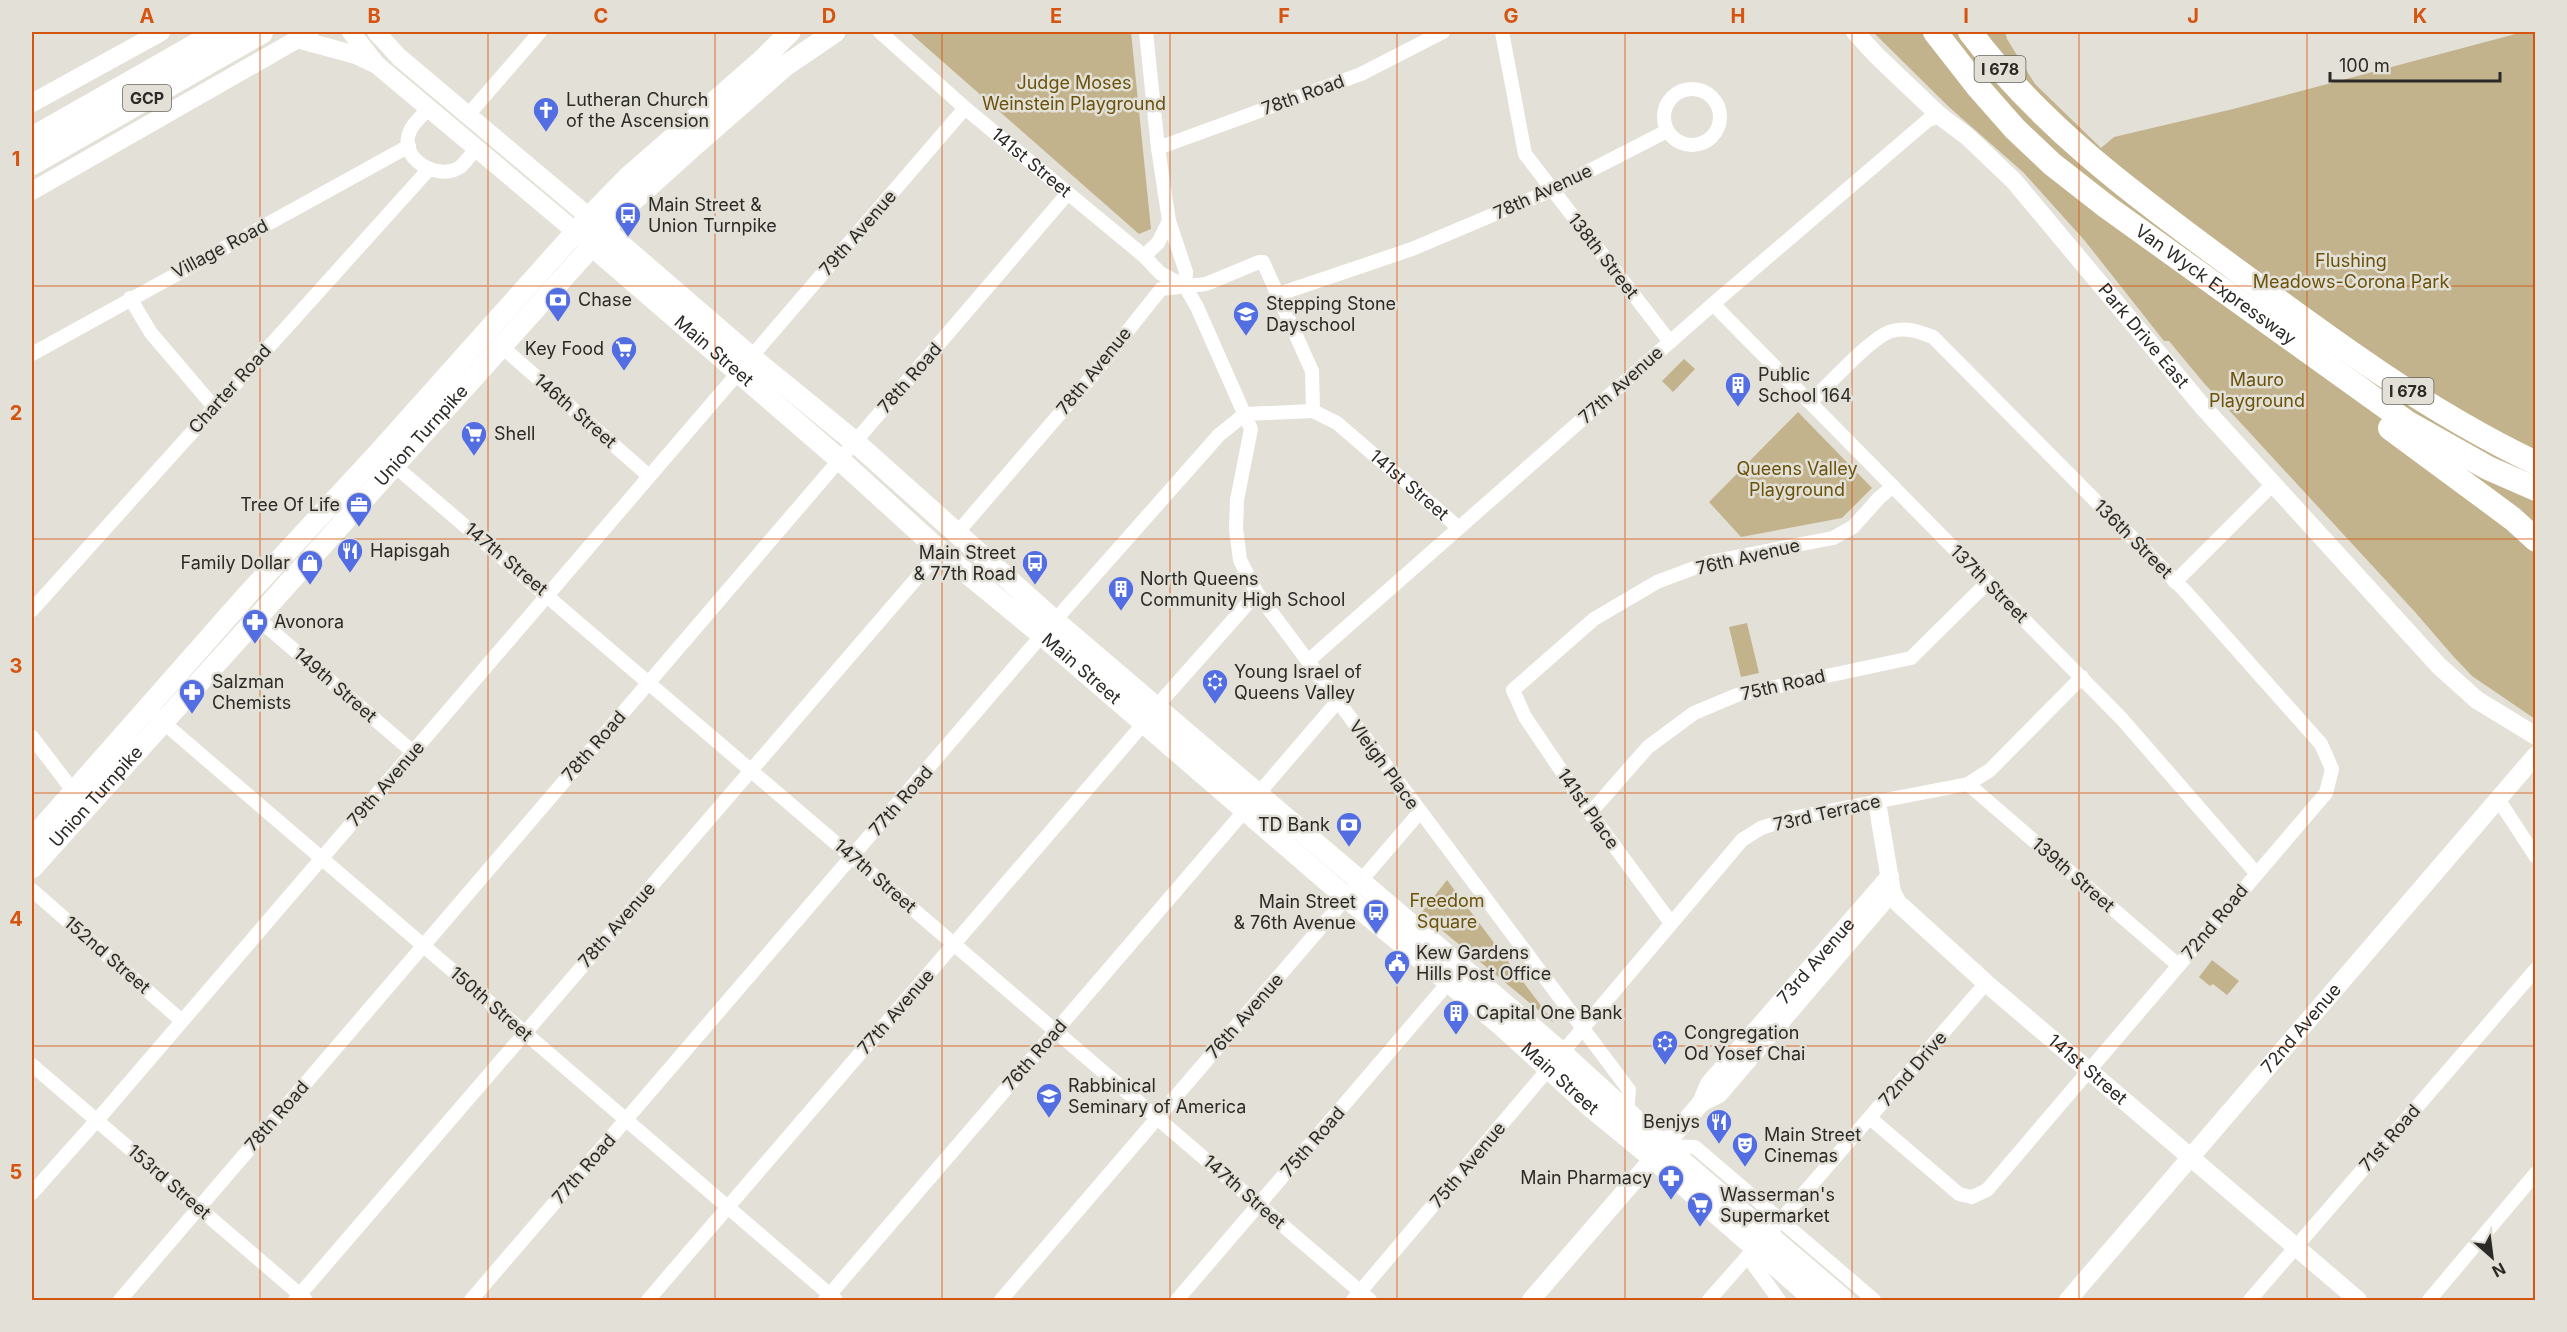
<svg xmlns="http://www.w3.org/2000/svg" width="2567" height="1332" viewBox="0 0 2567 1332" font-family="Inter,sans-serif">
<rect width="100%" height="100%" fill="#e3e0d7"/>
<g fill="#c3b38c">
<path d="M 909,32 L 1131,32 L 1151,229 L 1139,234 Z"/>
<path d="M 1873,32 L 2005,32 L 2007,39 L 2035,84 L 2101,148 L 2114,137 L 2233,109 L 2523,32 L 2535,32 L 2535,719 L 2472,676 L 2453,656 L 2415,612 L 2203,382 L 2169,341 L 2164,341 L 2085,241 L 2023,172 L 1949,107 Z"/>
<path d="M 1684,359 L 1695,369 L 1673,392 L 1662,381 Z"/>
<path d="M 1798,412 L 1872,488 L 1842,518 L 1741,537 L 1709,502 Z"/>
<path d="M 1747,623 L 1759,673 L 1741,677 L 1729,627 Z"/>
<path d="M 1447,880 L 1554,1023 L 1421,913 Z"/>
<path d="M 2212,960 L 2239,981 L 2227,995 L 2213,984 L 2210,986 L 2199,977 Z"/>
</g>
<g fill="none" stroke-linecap="round" stroke-linejoin="round">
<g stroke="#fff" stroke-width="14">
<path id="s1" d="M 880,32 L 965,108 L 1144,256 L 1160,273 L 1184,286"/>
<path d="M 1146,32 L 1158,148 L 1169,221 L 1186,272 L 1185,286 L 1197,307 L 1251,429 L 1237,500 L 1236,529 L 1240,560 L 1257,593 L 1629,1090 L 1627,1113"/>
<path d="M 1502,32 L 1525,154 L 1670,342"/>
<circle cx="1692" cy="117" r="28"/>
<path d="M 428,109 C 422,116 413,123 410,131 C 397,158 438,182 460,167 C 466,162 471,154 476,149"/>
<path d="M 468,115 L 540,32"/>
<path d="M 1158,148 L 1361,74 L 1443,32"/>
<path d="M 1144,256 L 1158,243 L 1169,221"/>
<path d="M 1279,294 L 1412,249 L 1552,190 L 1667,131"/>
<path d="M 130,298 L 151,333 L 214,407"/>
<path d="M 1713,304 L 2121,718 L 2256,873"/>
<path d="M 501,346 L 649,476"/>
<path d="M 32,354 L 409,146"/>
<path d="M 751,357 L 965,108"/>
<path d="M 1810,402 C 1828,386 1873,335 1892,331 C 1907,327 1920,332 1933,337 L 2186,592 L 2321,744 L 2332,769 L 2326,793 L 1987,1190 L 1972,1197 L 1959,1194 L 1870,1118"/>
<path id="s2" d="M 1313,411 L 1337,423 L 1459,528"/>
<path d="M 389,461 L 1370,1300"/>
<path d="M 957,533 L 1088,381 L 1161,289 L 1206,284 L 1259,262 L 1263,262 L 1312,371 L 1313,411"/>
<path d="M 2175,582 L 2272,485"/>
<path d="M 32,610 L 429,169"/>
<path d="M 257,618 L 413,752"/>
<path d="M 1308,661 L 1713,304 L 1928,120 L 1940,116"/>
<path d="M 1157,706 L 1257,593"/>
<path d="M 157,717 L 836,1300"/>
<path d="M 32,737 L 74,792"/>
<path d="M 1968,784 L 2178,965"/>
<path d="M 1258,794 L 1337,702"/>
<path d="M 2498,799 L 2536,857"/>
<path d="M 1590,813 L 1648,747 L 1694,713 L 1737,695 L 1911,658 L 1988,582"/>
<path d="M 32,890 L 182,1021"/>
<path d="M 1671,923 L 1590,813 L 1525,717 L 1513,690 L 1594,619 L 1657,582 L 1710,562 L 1833,538 L 1853,527 L 1879,498 L 1893,486"/>
<path d="M 32,1065 L 305,1299"/>
<path d="M 1664,1146 L 1695,1147 L 1874,1300"/>
<path d="M 32,1193 L 105,1111 L 738,373"/>
<path d="M 1767,1236 L 1986,983"/>
<path d="M 1748,1257 L 1779,1300"/>
<path d="M 120,1300 L 1068,193"/>
<path d="M 295,1300 L 940,551"/>
<path d="M 471,1300 L 1042,635 L 1219,435 L 1245,414 L 1313,411"/>
<path d="M 648,1300 L 1144,723"/>
<path d="M 825,1300 L 1246,809"/>
<path d="M 1001,1300 L 1419,813"/>
<path d="M 1177,1300 L 1448,983"/>
<path d="M 1353,1300 L 1742,840 L 1761,828 L 1792,818 L 1968,784 L 1990,770 L 2082,677"/>
<path d="M 1709,1300 L 1754,1249"/>
<path d="M 2250,1300 L 2536,969"/>
<path d="M 2429,1300 L 2536,1173"/>
</g>
<g stroke="#fff" stroke-width="18">
<path d="M 351,32 L 377,65 L 576,232"/>
<path d="M 376,32 L 399,57 L 589,217"/>
<path id="s3" d="M 1855,32 L 1876,55 L 1940,116 L 1968,137 L 2014,181 L 2203,407 L 2439,666 L 2477,700 L 2536,736"/>
<path d="M 297,39 L 356,55 L 373,63"/>
<path d="M 32,103 L 161,32"/>
<path d="M 32,191 L 310,32"/>
<path id="s4" d="M 1877,802 L 1892,892 L 1898,903 L 1986,983 L 2358,1300"/>
<path d="M 1701,1103 L 1719,1094 L 1892,892"/>
<path id="s5" d="M 1531,1300 L 1701,1103 L 1709,1084 L 1890,876"/>
<path id="s6" d="M 2068,1300 L 2536,755"/>
</g>
<g stroke="#fff" stroke-width="21">
<path d="M 589,217 L 751,357 L 855,442 L 1055,621 L 1562,1053 L 1664,1146 L 1844,1300"/>
<path id="s7" d="M 576,232 L 840,460 L 940,551 L 1042,635 L 1347,898 L 1502,1026 L 1592,1108 L 1654,1159 L 1815,1300"/>
<path d="M 32,839 L 247,595 L 379,452 L 589,217 L 627,178 L 761,61 L 790,32"/>
<path id="s8" d="M 32,868 L 592,246 L 616,216 L 695,145 L 785,66 L 835,32"/>
</g>
<g stroke="#fff" stroke-width="24">
<path id="s9" d="M 1935,32 L 1978,87 L 2015,129 L 2052,164 L 2107,207 L 2408,423 L 2488,468 L 2536,489"/>
<path d="M 1970,32 C 2043,129 2139,198 2235,269 C 2331,340 2427,411 2536,463"/>
<path d="M 32,139 L 220,32"/>
<path d="M 32,163 L 261,32"/>
<path d="M 2390,428 L 2513,519 L 2536,540"/>
</g>
</g>
<path fill="none" stroke="#d5540f" stroke-width="1.5" stroke-opacity="0.55" d="M 260,32 L 260,1300M 488,32 L 488,1300M 715,32 L 715,1300M 942,32 L 942,1300M 1170,32 L 1170,1300M 1397,32 L 1397,1300M 1625,32 L 1625,1300M 1852,32 L 1852,1300M 2079,32 L 2079,1300M 2307,32 L 2307,1300M 32,286 L 2536,286M 32,539 L 2536,539M 32,793 L 2536,793M 32,1046 L 2536,1046"/>
<defs>
<g id="church-pin" transform="scale(1.35)"><path d="M0 17L-7.5 6A9.5 9.5 0 1 1 7.5 6Z" fill="#536de2" stroke="#e3e0d7"/><path d="M-1.2-6h2.4v3.5h3.3v2.4h-3.3V6h-2.4V-.1h-3.3v-2.4h3.3Z" fill="#fff"/></g>
<g id="bus-pin" transform="scale(1.35)"><path d="M0 17L-7.5 6A9.5 9.5 0 1 1 7.5 6Z" fill="#536de2" stroke="#e3e0d7"/><path d="M-5-6H5V4H4V6H2V4H-2V6H-4V4H-5ZM-3.5-4V0h7V-4ZM-3.5 1.2v1.5H-2V1.2ZM2 1.2v1.5H3.5V1.2Z" fill="#fff"/></g>
<g id="bank-pin" transform="scale(1.35)"><path d="M0 17L-7.5 6A9.5 9.5 0 1 1 7.5 6Z" fill="#536de2" stroke="#e3e0d7"/><path d="M-6-4H6V4H-6ZM0-2.3a2.3 2.3 0 1 0 0 4.6a2.3 2.3 0 1 0 0-4.6Z" fill="#fff"/></g>
<g id="school-pin" transform="scale(1.35)"><path d="M0 17L-7.5 6A9.5 9.5 0 1 1 7.5 6Z" fill="#536de2" stroke="#e3e0d7"/><path d="M0-5L7-2L0 1L-7-2ZM-4 1L0 2.5L4 1V4Q0 6-4 4Z" fill="#fff"/></g>
<g id="supermarket-pin" transform="scale(1.35)"><path d="M0 17L-7.5 6A9.5 9.5 0 1 1 7.5 6Z" fill="#536de2" stroke="#e3e0d7"/><path d="M-6-5.5h2.5l.6 2H6L4.5 2H-2.5L-4.4-4H-6ZM-1.5 3.2a1.3 1.3 0 1 0 .1 0ZM3 3.2a1.3 1.3 0 1 0 .1 0Z" fill="#fff"/></g>
<g id="building-pin" transform="scale(1.35)"><path d="M0 17L-7.5 6A9.5 9.5 0 1 1 7.5 6Z" fill="#536de2" stroke="#e3e0d7"/><path d="M-4-6H4V6H1V3H-1V6H-4ZM-2.5-4.3h1.7v1.8h-1.7ZM.8-4.3h1.7v1.8H.8ZM-2.5-1h1.7V.8h-1.7ZM.8-1h1.7V.8H.8Z" fill="#fff"/></g>
<g id="office-pin" transform="scale(1.35)"><path d="M0 17L-7.5 6A9.5 9.5 0 1 1 7.5 6Z" fill="#536de2" stroke="#e3e0d7"/><path d="M-6-3h4V-5.5h4V-3h4V5H-6ZM-1-4.5V-3h2v-1.5ZM-6 0V1H6V0Z" fill="#fff"/></g>
<g id="restaurant-pin" transform="scale(1.35)"><path d="M0 17L-7.5 6A9.5 9.5 0 1 1 7.5 6Z" fill="#536de2" stroke="#e3e0d7"/><path d="M-5-6h1v4h1v-4h1v4h1v-4h1v5L-1.5 .5V6h-2V.5L-5-1ZM5-6V6H3V1.5H1.5Q1.5-4 5-6Z" fill="#fff"/></g>
<g id="shop-pin" transform="scale(1.35)"><path d="M0 17L-7.5 6A9.5 9.5 0 1 1 7.5 6Z" fill="#536de2" stroke="#e3e0d7"/><path d="M-5-2.5h2.3a2.7 3.5 0 0 1 5.4 0H5L5.5 6h-11ZM-1.5-2.5h3a1.5 2.3 0 0 0-3 0Z" fill="#fff"/></g>
<g id="pharmacy-pin" transform="scale(1.35)"><path d="M0 17L-7.5 6A9.5 9.5 0 1 1 7.5 6Z" fill="#536de2" stroke="#e3e0d7"/><path d="M-2-6h4v4h4v4h-4v4h-4v-4h-4v-4h4Z" fill="#fff"/></g>
<g id="synagogue-pin" transform="scale(1.35)"><path d="M0 17L-7.5 6A9.5 9.5 0 1 1 7.5 6Z" fill="#536de2" stroke="#e3e0d7"/><path d="M0-6.5L5.6 3.2H-5.6ZM0 6.5L5.6-3.2H-5.6Z" fill="#fff"/></g>
<g id="civic-pin" transform="scale(1.35)"><path d="M0 17L-7.5 6A9.5 9.5 0 1 1 7.5 6Z" fill="#536de2" stroke="#e3e0d7"/><path d="M-.6-6.5H3V-4.5H.6V-3L4-1V1h2V6H-6V1h2V-1L-.6-3ZM-1.2 2.5V6h2.4V2.5Z" fill="#fff"/></g>
<g id="university-pin" transform="scale(1.35)"><path d="M0 17L-7.5 6A9.5 9.5 0 1 1 7.5 6Z" fill="#536de2" stroke="#e3e0d7"/><path d="M0-5L7-2L0 1L-7-2ZM-4 1L0 2.5L4 1V4Q0 6-4 4Z" fill="#fff"/></g>
<g id="theatre-pin" transform="scale(1.35)"><path d="M0 17L-7.5 6A9.5 9.5 0 1 1 7.5 6Z" fill="#536de2" stroke="#e3e0d7"/><path d="M-5-5.5Q0-4 5-5.5V0Q5 5 0 6Q-5 5-5 0ZM-3.3-2.5H-1v1.5H-3.3ZM1-2.5H3.3v1.5H1ZM-2.8 1Q0 5.5 2.8 1Z" fill="#fff"/></g>
</defs>
<g fill-rule="evenodd">
<use href="#church-pin" x="546" y="110"/>
<use href="#bus-pin" x="628" y="215"/>
<use href="#bank-pin" x="558" y="300"/>
<use href="#school-pin" x="1246" y="314"/>
<use href="#supermarket-pin" x="624" y="349"/>
<use href="#building-pin" x="1738" y="385"/>
<use href="#supermarket-pin" x="474" y="434"/>
<use href="#office-pin" x="359" y="505"/>
<use href="#restaurant-pin" x="350" y="551"/>
<use href="#shop-pin" x="310" y="563"/>
<use href="#bus-pin" x="1035" y="563"/>
<use href="#building-pin" x="1121" y="589"/>
<use href="#pharmacy-pin" x="255" y="622"/>
<use href="#synagogue-pin" x="1215" y="682"/>
<use href="#pharmacy-pin" x="192" y="692"/>
<use href="#bank-pin" x="1349" y="825"/>
<use href="#bus-pin" x="1376" y="912"/>
<use href="#civic-pin" x="1397" y="963"/>
<use href="#building-pin" x="1456" y="1013"/>
<use href="#synagogue-pin" x="1665" y="1043"/>
<use href="#university-pin" x="1049" y="1096"/>
<use href="#restaurant-pin" x="1719" y="1122"/>
<use href="#theatre-pin" x="1745" y="1145"/>
<use href="#pharmacy-pin" x="1671" y="1178"/>
<use href="#supermarket-pin" x="1700" y="1205"/>
</g>
<g text-anchor="middle" stroke-width="5" stroke-linejoin="round" paint-order="stroke">
<g fill="#e3e0d7" stroke="#62615b" stroke-width="1.5">
<rect x="1974.5" y="56" width="51" height="26" rx="4.5"/>
<rect x="123" y="85" width="48" height="26" rx="4.5"/>
<rect x="2382.5" y="378" width="51" height="26" rx="4.5"/>
</g>
<g font-size="16" font-weight="bold" fill="#2b2a26">
<text x="2000" y="75">I 678</text>
<text x="147" y="104">GCP</text>
<text x="2408" y="397">I 678</text>
</g>
<g font-size="18" fill="#6a520b" stroke="#e3e0d7">
<text x="1074" y="89">Judge Moses<tspan x="1074" dy="21">Weinstein Playground</tspan></text>
<text x="2351" y="267">Flushing<tspan x="2351" dy="21">Meadows-Corona Park</tspan></text>
<text x="2257" y="386">Mauro<tspan x="2257" dy="21">Playground</tspan></text>
<text x="1797" y="475">Queens Valley<tspan x="1797" dy="21">Playground</tspan></text>
<text x="1447" y="907">Freedom<tspan x="1447" dy="21">Square</tspan></text>
</g>
<g font-size="18" fill="#2b2a26" stroke="#e3e0d7">
<text transform="translate(1303 95) rotate(-20)" y="6">78th Road</text>
<text dy="6" stroke="none"><textPath href="#s1" startOffset="200">141st Street</textPath></text>
<text transform="translate(1543 192) rotate(-25)" y="6">78th Avenue</text>
<text transform="translate(858 233) rotate(-49)" y="6">79th Avenue</text>
<text transform="translate(220 249) rotate(-28)" y="6">Village Road</text>
<text transform="translate(1603 256) rotate(52)" y="6">138th Street</text>
<text dy="6" stroke="none"><textPath href="#s9" startOffset="380">Van Wyck Expressway</textPath></text>
<text dy="6" stroke="none"><textPath href="#s3" startOffset="420">Park Drive East</textPath></text>
<text dy="6" stroke="none"><textPath href="#s7" startOffset="182">Main Street</textPath></text>
<text transform="translate(1094 371) rotate(-51)" y="6">78th Avenue</text>
<text transform="translate(910 378) rotate(-49)" y="6">78th Road</text>
<text transform="translate(1621 385) rotate(-42)" y="6">77th Avenue</text>
<text transform="translate(230 389) rotate(-48)" y="6">Charter Road</text>
<text transform="translate(575 411) rotate(41)" y="6">146th Street</text>
<text dy="6" stroke="none"><textPath href="#s8" startOffset="582">Union Turnpike</textPath></text>
<text dy="6" stroke="none"><textPath href="#s2" startOffset="122">141st Street</textPath></text>
<text transform="translate(2133 539) rotate(45)" y="6">136th Street</text>
<text transform="translate(1748 557) rotate(-13)" y="6">76th Avenue</text>
<text transform="translate(506 559) rotate(40)" y="6">147th Street</text>
<text transform="translate(1989 584) rotate(45)" y="6">137th Street</text>
<text dy="6" stroke="none"><textPath href="#s7" startOffset="668">Main Street</textPath></text>
<text transform="translate(335 685) rotate(41)" y="6">149th Street</text>
<text transform="translate(1783 685) rotate(-13)" y="6">75th Road</text>
<text transform="translate(594 746) rotate(-49)" y="6">78th Road</text>
<text transform="translate(1384 765) rotate(54)" y="6">Vleigh Place</text>
<text transform="translate(386 784) rotate(-49)" y="6">79th Avenue</text>
<text dy="6" stroke="none"><textPath href="#s8" startOffset="96">Union Turnpike</textPath></text>
<text transform="translate(901 801) rotate(-49)" y="6">77th Road</text>
<text transform="translate(1588 809) rotate(55)" y="6">141st Place</text>
<text transform="translate(1827 813) rotate(-13)" y="6">73rd Terrace</text>
<text transform="translate(2073 875) rotate(41)" y="6">139th Street</text>
<text transform="translate(875 876) rotate(41)" y="6">147th Street</text>
<text transform="translate(2215 922) rotate(-50)" y="6">72nd Road</text>
<text transform="translate(617 925) rotate(-49)" y="6">78th Avenue</text>
<text transform="translate(107 955) rotate(41)" y="6">152nd Street</text>
<text dy="6" stroke="none"><textPath href="#s5" startOffset="444">73rd Avenue</textPath></text>
<text transform="translate(491 1004) rotate(41)" y="6">150th Street</text>
<text transform="translate(896 1012) rotate(-49)" y="6">77th Avenue</text>
<text transform="translate(1245 1016) rotate(-49)" y="6">76th Avenue</text>
<text dy="6" stroke="none"><textPath href="#s6" startOffset="358">72nd Avenue</textPath></text>
<text transform="translate(1035 1055) rotate(-49)" y="6">76th Road</text>
<text transform="translate(1913 1069) rotate(-49)" y="6">72nd Drive</text>
<text dy="6" stroke="none"><textPath href="#s4" startOffset="356">141st Street</textPath></text>
<text dy="6" stroke="none"><textPath href="#s7" startOffset="1298">Main Street</textPath></text>
<text transform="translate(277 1116) rotate(-49)" y="6">78th Road</text>
<text transform="translate(2390 1138) rotate(-49)" y="6">71st Road</text>
<text transform="translate(1313 1142) rotate(-49)" y="6">75th Road</text>
<text transform="translate(1468 1165) rotate(-50)" y="6">75th Avenue</text>
<text transform="translate(584 1169) rotate(-49)" y="6">77th Road</text>
<text transform="translate(169 1182) rotate(41)" y="6">153rd Street</text>
<text transform="translate(1244 1192) rotate(41)" y="6">147th Street</text>
</g>
<g font-size="18" fill="#2b2a26" stroke="#e3e0d7" text-anchor="start">
<text x="566" y="106">Lutheran Church<tspan x="566" dy="21">of the Ascension</tspan></text>
<text x="648" y="211">Main Street &amp;<tspan x="648" dy="21">Union Turnpike</tspan></text>
<text x="578" y="306">Chase</text>
<text x="1266" y="310">Stepping Stone<tspan x="1266" dy="21">Dayschool</tspan></text>
<text x="604" y="355" text-anchor="end">Key Food</text>
<text x="1758" y="381">Public<tspan x="1758" dy="21">School 164</tspan></text>
<text x="494" y="440">Shell</text>
<text x="340" y="511" text-anchor="end">Tree Of Life</text>
<text x="370" y="557">Hapisgah</text>
<text x="1016" y="559" text-anchor="end">Main Street<tspan x="1016" dy="21">&amp; 77th Road</tspan></text>
<text x="290" y="569" text-anchor="end">Family Dollar</text>
<text x="1140" y="585">North Queens<tspan x="1140" dy="21">Community High School</tspan></text>
<text x="274" y="628">Avonora</text>
<text x="1234" y="678">Young Israel of<tspan x="1234" dy="21">Queens Valley</tspan></text>
<text x="212" y="688">Salzman<tspan x="212" dy="21">Chemists</tspan></text>
<text x="1330" y="831" text-anchor="end">TD Bank</text>
<text x="1356" y="908" text-anchor="end">Main Street<tspan x="1356" dy="21">&amp; 76th Avenue</tspan></text>
<text x="1416" y="959">Kew Gardens<tspan x="1416" dy="21">Hills Post Office</tspan></text>
<text x="1476" y="1019">Capital One Bank</text>
<text x="1684" y="1039">Congregation<tspan x="1684" dy="21">Od Yosef Chai</tspan></text>
<text x="1068" y="1092">Rabbinical<tspan x="1068" dy="21">Seminary of America</tspan></text>
<text x="1700" y="1128" text-anchor="end">Benjys</text>
<text x="1764" y="1141">Main Street<tspan x="1764" dy="21">Cinemas</tspan></text>
<text x="1652" y="1184" text-anchor="end">Main Pharmacy</text>
<text x="1720" y="1201">Wasserman's<tspan x="1720" dy="21">Supermarket</tspan></text>
</g>
</g>
<rect width="2567" height="1332" fill="none" stroke="#e3e0d7" stroke-width="66"/>
<g transform="translate(2492 1257) rotate(152)" stroke="#e3e0d7" stroke-width="4.5" paint-order="stroke">
<path d="M0-4.5L10 22L0 15L-10 22Z" fill="#2b2a26"/>
<text y="-9" font-size="16" font-weight="bold" text-anchor="middle" fill="#2b2a26">N</text>
</g>
<path d="M2330 72v9h170v-9" fill="none" stroke="#2b2a26" stroke-width="3"/>
<text x="2339" y="72" font-size="18" fill="#2b2a26" stroke="#e3e0d7" stroke-width="4.5" paint-order="stroke">100 m</text>
<rect x="33" y="33" width="2501" height="1266" fill="none" stroke="#d5540f" stroke-width="2"/>
<g font-size="20" text-anchor="middle" font-weight="bold" fill="#d5540f">
<text x="147" y="23">A</text>
<text x="374" y="23">B</text>
<text x="601" y="23">C</text>
<text x="829" y="23">D</text>
<text x="1056" y="23">E</text>
<text x="1284" y="23">F</text>
<text x="1511" y="23">G</text>
<text x="1738" y="23">H</text>
<text x="1966" y="23">I</text>
<text x="2193" y="23">J</text>
<text x="2420" y="23">K</text>
<text x="16" y="166">1</text>
<text x="16" y="420">2</text>
<text x="16" y="673">3</text>
<text x="16" y="926">4</text>
<text x="16" y="1179">5</text>
</g>
</svg>
